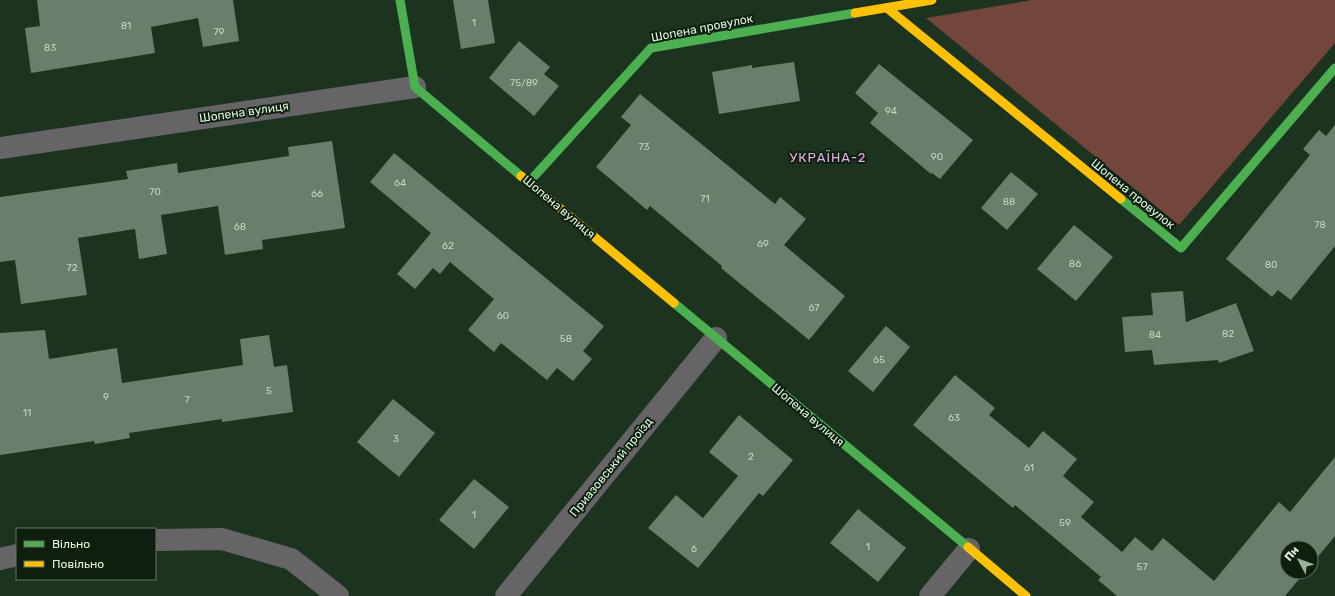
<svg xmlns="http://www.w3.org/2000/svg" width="1335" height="596" viewBox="0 0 1335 596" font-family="Rubik,sans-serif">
<rect width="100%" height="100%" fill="#1c3320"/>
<path fill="#72453d" d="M 1032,0 L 1335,0 L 1335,43 L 1179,225 L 926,18 Z"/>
<g fill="#697e6c">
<path d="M 37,0 L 233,0 L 239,41 L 203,47 L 198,18 L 151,27 L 155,53 L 31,73 L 25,28 L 40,26 Z"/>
<path d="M 453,0 L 488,0 L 495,43 L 461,49 Z"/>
<path d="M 519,41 L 550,67 L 544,74 L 559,86 L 534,116 L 489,78 Z"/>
<path d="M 794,62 L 800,101 L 719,114 L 712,72 L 752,65 L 752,68 Z"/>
<path d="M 879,64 L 973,140 L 940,179 L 932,173 L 931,174 L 870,123 L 878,113 L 855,93 Z"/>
<path d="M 640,94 L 775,204 L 780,197 L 806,219 L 784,245 L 845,296 L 809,340 L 721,268 L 722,266 L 650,206 L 647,210 L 596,167 L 631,125 L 621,117 Z"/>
<path d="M 1335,125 L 1335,246 L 1291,300 L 1278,290 L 1272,297 L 1226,259 L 1310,155 L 1303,149 L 1319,130 L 1326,136 Z"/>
<path d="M 332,141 L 345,228 L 262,240 L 263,249 L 225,255 L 218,206 L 161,215 L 167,254 L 139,259 L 135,229 L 78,238 L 87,295 L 21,304 L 15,260 L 0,262 L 0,197 L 128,179 L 126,171 L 177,163 L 178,173 L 289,156 L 288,147 Z"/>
<path d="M 394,153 L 604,326 L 583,351 L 592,359 L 573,381 L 557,368 L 547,380 L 501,343 L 494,352 L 468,330 L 494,299 L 450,262 L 440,274 L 433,268 L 415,289 L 397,274 L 431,233 L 370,182 Z"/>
<path d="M 1011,172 L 1038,194 L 1007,230 L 981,208 Z"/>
<path d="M 1074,225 L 1113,257 L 1076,301 L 1037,269 Z"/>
<path d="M 1183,291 L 1186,322 L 1236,303 L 1254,351 L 1219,363 L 1218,360 L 1154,365 L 1152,350 L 1125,352 L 1122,317 L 1153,315 L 1151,293 Z"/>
<path d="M 886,326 L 910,347 L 873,392 L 848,371 Z"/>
<path d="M 45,330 L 49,359 L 117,348 L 122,383 L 243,365 L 240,339 L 269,335 L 274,367 L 287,365 L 293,412 L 222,422 L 222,419 L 129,433 L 130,438 L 95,444 L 94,441 L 0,455 L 0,333 Z"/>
<path d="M 955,375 L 995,408 L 989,415 L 1029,448 L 1043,431 L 1077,459 L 1063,476 L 1094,502 L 1081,517 L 1122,552 L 1135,537 L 1152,551 L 1163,538 L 1214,581 L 1279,502 L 1290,512 L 1335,457 L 1335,536 L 1311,565 L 1311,548 L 1287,548 L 1287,572 L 1305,572 L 1285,596 L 1117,596 L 1098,580 L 1101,577 L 1015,505 L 1013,508 L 913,425 Z"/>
<path d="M 393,399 L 435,433 L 399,477 L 357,442 Z"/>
<path d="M 739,415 L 793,460 L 763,496 L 759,493 L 698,568 L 648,528 L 676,495 L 703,518 L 738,476 L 709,452 Z"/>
<path d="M 474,479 L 509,507 L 474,549 L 439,520 Z"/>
<path d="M 858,509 L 906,548 L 878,582 L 830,543 Z"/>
</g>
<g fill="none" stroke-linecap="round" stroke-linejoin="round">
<g stroke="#666467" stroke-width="22">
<path d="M 0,148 L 415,87"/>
<path d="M 155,540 L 222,539 L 291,559 L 338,596"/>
<path d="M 0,559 L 17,555"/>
<path d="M 506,596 L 716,338"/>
<path d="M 930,596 L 969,549"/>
</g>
<g stroke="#4caf50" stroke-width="9">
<path d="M 400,0 L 415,87 L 521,176"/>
<path d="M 529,182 L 651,48 L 855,13"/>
<path d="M 1121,199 L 1181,248 L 1335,68"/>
<path d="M 674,303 L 968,547"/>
</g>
<g stroke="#ffc107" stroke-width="9">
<path d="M 887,8 L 1121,199"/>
<path d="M 855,13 L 932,0"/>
<path d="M 521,176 L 674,303"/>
<path d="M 968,547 L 1026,596"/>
</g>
</g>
<g text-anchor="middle" stroke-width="4" stroke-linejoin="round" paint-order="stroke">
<g font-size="10" fill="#c1d8c3">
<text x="474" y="26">1</text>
<text x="126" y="29">81</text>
<text x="219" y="35">79</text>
<text x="50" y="51">83</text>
<text x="524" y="86">75/89</text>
<text x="891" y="114">94</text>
<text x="644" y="150">73</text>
<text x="937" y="160">90</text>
<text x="400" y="186">64</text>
<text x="155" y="195">70</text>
<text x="317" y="197">66</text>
<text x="705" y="202">71</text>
<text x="1009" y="205">88</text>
<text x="1320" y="228">78</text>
<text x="240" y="230">68</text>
<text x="763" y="247">69</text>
<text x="448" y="249">62</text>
<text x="1075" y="267">86</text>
<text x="1271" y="268">80</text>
<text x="72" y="271">72</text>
<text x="814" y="311">67</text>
<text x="503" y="319">60</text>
<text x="1228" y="337">82</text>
<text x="1155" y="338">84</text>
<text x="566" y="342">58</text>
<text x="879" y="363">65</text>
<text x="269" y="394">5</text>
<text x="106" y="400">9</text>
<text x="187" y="403">7</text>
<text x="27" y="416">11</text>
<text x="954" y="421">63</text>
<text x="396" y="442">3</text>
<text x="751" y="460">2</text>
<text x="1029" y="471">61</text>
<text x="474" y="518">1</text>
<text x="1065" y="526">59</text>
<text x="868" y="550">1</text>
<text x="694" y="552">6</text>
<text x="1142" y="570">57</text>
</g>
<g font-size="12" fill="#def6e0" stroke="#0e1f10">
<text transform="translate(702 28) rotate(-11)" y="4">Шопена провулок</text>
<text transform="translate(244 112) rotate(-8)" y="4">Шопена вулиця</text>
<text transform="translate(1133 194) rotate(39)" y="4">Шопена провулок</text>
<text transform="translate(559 207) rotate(40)" y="4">Шопена вулиця</text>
<text transform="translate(808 415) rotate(40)" y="4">Шопена вулиця</text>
<text transform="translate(611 467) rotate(-51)" y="4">Приазовський проїзд</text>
</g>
<g font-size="13" letter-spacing="1" fill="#e6ace5" stroke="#0e1f10">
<text x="828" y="162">УКРАЇНА-2</text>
</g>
</g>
<rect x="16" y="528" width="140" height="52" fill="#0e1f10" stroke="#617563"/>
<rect x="24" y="541" width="20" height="6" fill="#4caf50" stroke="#617563"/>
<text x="52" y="548" font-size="12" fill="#def6e0">Вільно</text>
<rect x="24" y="561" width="20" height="6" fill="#ffc107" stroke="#617563"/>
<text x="52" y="568" font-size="12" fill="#def6e0">Повільно</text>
<g transform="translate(1299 560) rotate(311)"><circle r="19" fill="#0e1f10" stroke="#617563"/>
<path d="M0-3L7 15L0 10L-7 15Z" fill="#9ab29d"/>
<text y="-6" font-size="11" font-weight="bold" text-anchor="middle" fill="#def6e0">Пн</text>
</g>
</svg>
